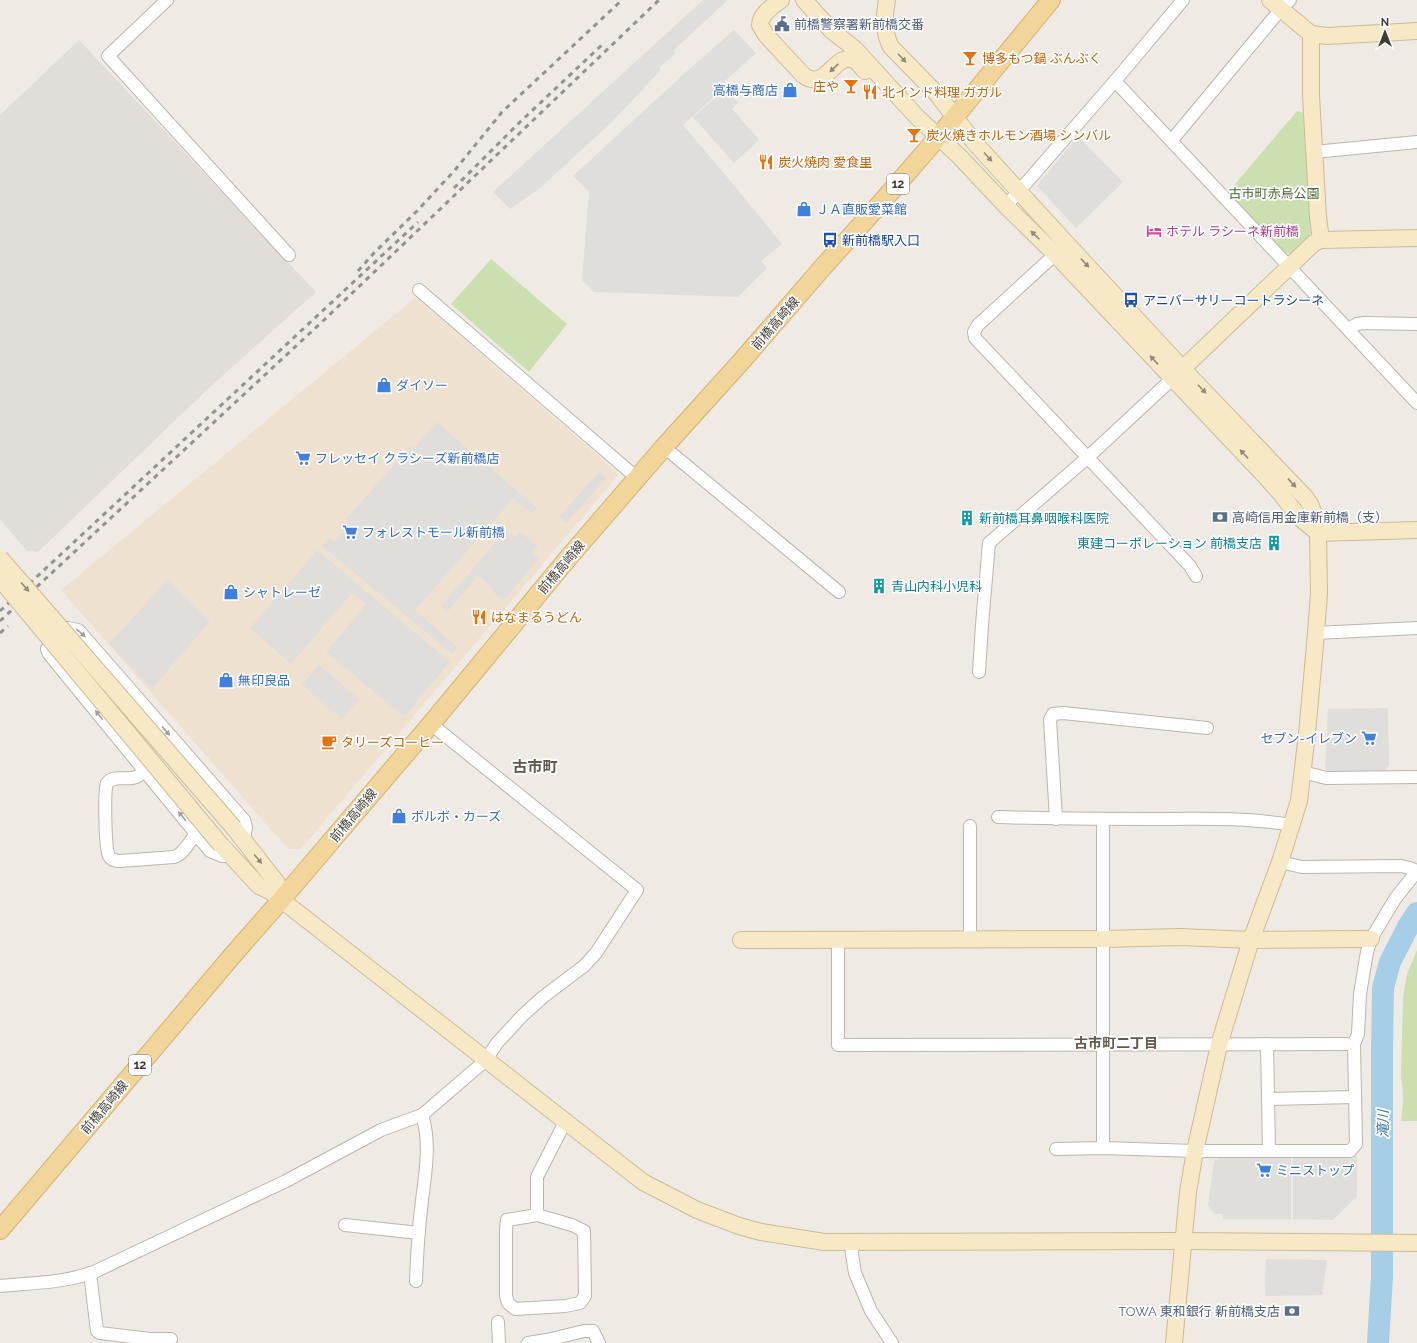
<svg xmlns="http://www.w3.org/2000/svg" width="1417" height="1343" viewBox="0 0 1417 1343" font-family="Raleway,'Noto Sans JP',sans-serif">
<rect width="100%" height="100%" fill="#efebe4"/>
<path fill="#efe1d0" d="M 416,297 L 619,474 L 301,849 L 288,849 L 61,590 Z"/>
<path fill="#e1ddd9" d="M 79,40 L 316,292 L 210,387 L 38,552 L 27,551 L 0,519 L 0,115 Z"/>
<g fill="#ccdfb1">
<path d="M 1297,111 L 1304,113 L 1311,232 L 1309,237 L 1292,254 L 1285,253 L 1231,198 L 1230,190 Z"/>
<path d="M 491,259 L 567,324 L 529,372 L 451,304 Z"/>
<path d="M 1417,950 L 1417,1121 L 1401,1121 C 1403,1106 1404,1092 1401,1077 L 1403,997 L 1407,974 Z"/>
</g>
<g fill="#e0dedb">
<path d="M 703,0 L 728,0 L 674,50 L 675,54 L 660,67 L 660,71 L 611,123 L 539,189 L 510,209 L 493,192 Z"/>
<path d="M 734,30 L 756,53 L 723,83 L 725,87 L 683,125 L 728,178 L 782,244 L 761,261 L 767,268 L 738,297 L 594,292 L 582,280 L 589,191 L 573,176 L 687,71 Z"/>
<path d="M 726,89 L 738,103 L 732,109 L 759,140 L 734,163 L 693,117 Z"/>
<path d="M 1078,136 L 1123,182 L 1076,228 L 1037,186 Z"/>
<path d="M 437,422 L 470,451 L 465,456 L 468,459 L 474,454 L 537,508 L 532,513 L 513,499 L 415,610 L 457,647 L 452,654 L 322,546 L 329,537 L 334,541 L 350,523 L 346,519 L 411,445 L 414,448 Z"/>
<path d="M 599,472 L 606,478 L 566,523 L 559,517 Z"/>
<path d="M 506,530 L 515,537 L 520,532 L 538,546 L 532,553 L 539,559 L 503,601 L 496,595 L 488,584 L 478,576 L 447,612 L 441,606 Z"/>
<path d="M 317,550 L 450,662 L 404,717 L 326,652 L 366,604 L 352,593 L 291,664 L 250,628 Z"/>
<path d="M 167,580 L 210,621 L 152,689 L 109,644 Z"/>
<path d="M 319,665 L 359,699 L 342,719 L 302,685 Z"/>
<path d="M 1388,708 L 1389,766 L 1383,772 L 1329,773 L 1325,769 L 1328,709 Z"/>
<path d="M 1293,1156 L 1357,1156 L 1357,1196 L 1333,1220 L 1293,1219 Z"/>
<path d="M 1291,1157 L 1291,1219 L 1223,1219 L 1223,1214 L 1214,1214 L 1208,1206 L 1214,1161 L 1220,1158 Z"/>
<path d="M 1266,1259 L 1327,1260 L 1322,1295 L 1265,1296 Z"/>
</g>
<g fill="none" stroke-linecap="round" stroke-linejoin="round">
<path stroke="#a6cee6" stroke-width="22" d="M 1378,1343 L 1382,1277 L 1382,1050 L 1383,988 L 1390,962 L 1409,925 L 1417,913"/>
<g stroke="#bcb5ab" stroke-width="14">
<g id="street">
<path d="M 167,0 L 108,56 L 289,255"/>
<path d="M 1115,81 L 1417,403"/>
<path d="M 1172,140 L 1281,9 L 1290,0"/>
<path d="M 1314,152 L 1417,142"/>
<path d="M 1006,206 L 1115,81 L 1183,0"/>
<path d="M 1061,249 L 978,325 L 974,332 L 975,338 L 1190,566 L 1196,576"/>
<path d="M 419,290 L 637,478"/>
<path d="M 1348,329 L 1357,324 L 1364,323 L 1417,324"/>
<path d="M 664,447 L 839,592"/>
<path d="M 1316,633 L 1417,628"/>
<path d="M 979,672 L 982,625 L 989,543 L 1087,458 L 1172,379"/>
<path d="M 145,771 C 142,773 139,776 136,777 C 127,781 114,774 107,783 C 104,792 105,849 109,856 C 111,860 116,861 120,861 L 174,857 C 185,854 188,841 197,834"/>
<path d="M 1303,772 L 1326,778 L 1417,777"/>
<path d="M 998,817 C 1048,819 1098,819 1148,819 C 1196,819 1244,817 1291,825"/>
<path d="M 1056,819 L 1050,720 L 1053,714 L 1063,713 L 1207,728"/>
<path d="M 1103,819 L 1103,1148"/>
<path d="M 970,826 L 970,939"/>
<path d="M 231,856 L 222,856 L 210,851 L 49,654 L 47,649 C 52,639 59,633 68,628 L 78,630 L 81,633 L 244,820 L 246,827 L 244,842"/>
<path d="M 1280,862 L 1302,867 L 1401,866 L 1410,868 L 1417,871"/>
<path d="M 838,939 L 838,1045 L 1354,1044"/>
<path d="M 1267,1044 L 1269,1151"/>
<path d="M 1268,1099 L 1355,1097"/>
<path d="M 1056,1149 L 1103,1148 L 1195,1151 L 1350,1151 L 1356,1144 L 1354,1044 L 1358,1034 L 1360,994 L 1367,952 L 1371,939 L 1395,899 L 1417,871"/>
<path d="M 537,1215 L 507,1220 L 506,1230 L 506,1296 L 508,1303 L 515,1309 L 565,1306 L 580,1303 L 585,1296 L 584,1231 L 572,1225 L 537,1215 L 537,1177 L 565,1122"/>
<path d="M 345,1225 L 419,1233"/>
<path d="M 851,1242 L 852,1254 L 855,1273 L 871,1311 L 892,1343"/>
<path d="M 90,1273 L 96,1323 L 97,1331 L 100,1333 L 150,1339 L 171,1339"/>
<path d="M 416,1281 C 417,1257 418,1233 421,1210 C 424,1178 432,1146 422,1115"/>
<path d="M 0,1286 C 31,1283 64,1283 94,1272 L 286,1181 L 381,1130 L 422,1115 L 486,1060 L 497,1043 L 522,1016 L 543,997 L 584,966 L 596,953 L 637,890 L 431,724"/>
<path d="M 498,1322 L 499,1343"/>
<path d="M 528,1343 L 547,1340 L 584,1331 L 593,1331 L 599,1343"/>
</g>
</g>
<g stroke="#cabb98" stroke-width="18">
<g id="secondary">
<path d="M 781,0 C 773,6 760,14 760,25 L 766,35 L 803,75 C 826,93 835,51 854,60 C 858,62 862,68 865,71"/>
<path d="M 804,0 L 832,31 L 854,48 L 917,117 L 960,157 L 1006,206 L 1055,254 L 1265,476 L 1281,494 L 1299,517 L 1318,533 L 1417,530"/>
<path d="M 887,0 C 884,17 883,31 891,47 L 937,94 L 974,142 L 1067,244 L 1182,368 L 1305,497 L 1310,504 L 1317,522 L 1318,533 L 1319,593 L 1316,633 L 1307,734 L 1299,801 L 1280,862 L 1251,940 L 1219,1045 L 1195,1151 L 1188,1192 L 1174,1343"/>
<path d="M 1270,0 L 1311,34 L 1327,36 L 1417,31"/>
<path d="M 1311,34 L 1311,96 L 1318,217 L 1321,240"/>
<path d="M 1175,376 L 1314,243 L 1321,240 L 1417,238"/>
<path d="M 234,828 L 277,883 L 281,900"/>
<path d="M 221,845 L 259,886 L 270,891 L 643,1182 L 697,1210 L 739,1226 L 761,1232 L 824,1242 L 1183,1241 L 1417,1243"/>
<path d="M 741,940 L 1103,939 L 1180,937 L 1251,940 L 1371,939"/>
</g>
</g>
<g stroke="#d3b16e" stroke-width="20">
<path id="primary" d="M 0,1230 L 232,956 L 281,900 L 431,724 L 569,557 L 664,447 L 739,364 L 823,267 L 880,204 L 939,136 L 1051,0"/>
</g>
<use href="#street" stroke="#fff" stroke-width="12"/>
<use href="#secondary" stroke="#f7e9c6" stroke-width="16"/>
<use href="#primary" stroke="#f1d59b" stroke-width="18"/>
<g stroke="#929292" stroke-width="3" stroke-dasharray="5 5" stroke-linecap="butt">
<path d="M 454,188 L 520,122 L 605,42"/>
<path d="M 358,271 L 374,253 L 417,211 L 455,170 L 502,112 L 622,0"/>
<path d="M 0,611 L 418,222"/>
<path d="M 0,621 L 324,320 L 659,0"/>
<path d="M 0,633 L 8,626"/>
</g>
<g stroke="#cabb98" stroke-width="18" stroke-linecap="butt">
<g id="secondary-bridge">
<path d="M 0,558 L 234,828"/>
<path d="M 0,579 L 221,845"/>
</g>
</g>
<use href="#secondary-bridge" stroke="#f7e9c6" stroke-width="16"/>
</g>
<defs><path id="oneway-solid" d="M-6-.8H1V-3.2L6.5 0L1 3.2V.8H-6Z"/></defs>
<g fill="#928976">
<use href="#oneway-solid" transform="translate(902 58) rotate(46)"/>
<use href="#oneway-solid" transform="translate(834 68) rotate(137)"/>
<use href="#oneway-solid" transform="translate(988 157) rotate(48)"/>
<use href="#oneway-solid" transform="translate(1035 235) rotate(-136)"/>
<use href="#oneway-solid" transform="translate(1085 263) rotate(47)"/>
<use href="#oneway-solid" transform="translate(1154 360) rotate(-133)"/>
<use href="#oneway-solid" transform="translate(1202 389) rotate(46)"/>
<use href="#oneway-solid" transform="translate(1244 454) rotate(-133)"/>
<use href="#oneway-solid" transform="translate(1292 483) rotate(47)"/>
<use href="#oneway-solid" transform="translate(25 587) rotate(49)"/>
<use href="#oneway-solid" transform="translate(258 859) rotate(50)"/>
</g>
<g fill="#a09d9a">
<use href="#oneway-solid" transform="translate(81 633) rotate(41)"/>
<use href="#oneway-solid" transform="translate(99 715) rotate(-129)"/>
<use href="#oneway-solid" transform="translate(166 731) rotate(49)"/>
<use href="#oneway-solid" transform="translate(182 816) rotate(-129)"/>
</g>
<defs>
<g id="civic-bare" transform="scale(1.2)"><path d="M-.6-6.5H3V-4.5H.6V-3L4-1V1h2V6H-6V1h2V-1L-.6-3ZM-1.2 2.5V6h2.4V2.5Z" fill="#5c6f8a" stroke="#fff" stroke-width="2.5" paint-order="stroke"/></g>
<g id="bar-bare" transform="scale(1.2)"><path d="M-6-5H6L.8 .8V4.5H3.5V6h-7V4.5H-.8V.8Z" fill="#e8710a" stroke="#fff" stroke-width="2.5" paint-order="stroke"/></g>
<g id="shop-bare" transform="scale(1.2)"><path d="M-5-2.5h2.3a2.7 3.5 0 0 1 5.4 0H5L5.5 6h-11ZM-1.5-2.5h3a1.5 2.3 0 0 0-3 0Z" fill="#3f7fe0" stroke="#fff" stroke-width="2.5" paint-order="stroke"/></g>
<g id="restaurant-bare" transform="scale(1.2)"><path d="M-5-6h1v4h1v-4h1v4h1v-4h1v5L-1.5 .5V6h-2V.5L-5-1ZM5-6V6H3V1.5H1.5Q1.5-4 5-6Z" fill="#e8710a" stroke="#fff" stroke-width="2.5" paint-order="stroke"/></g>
<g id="hotel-bare" transform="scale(1.2)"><path d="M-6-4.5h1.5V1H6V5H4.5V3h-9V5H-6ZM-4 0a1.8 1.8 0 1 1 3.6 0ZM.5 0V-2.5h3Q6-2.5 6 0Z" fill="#d1479c" stroke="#fff" stroke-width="2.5" paint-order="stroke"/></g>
<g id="bus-bare" transform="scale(1.2)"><path d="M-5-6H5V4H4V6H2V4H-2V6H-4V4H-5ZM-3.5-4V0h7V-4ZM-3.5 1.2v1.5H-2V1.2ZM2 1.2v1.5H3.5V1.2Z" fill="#1a4fb4" stroke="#fff" stroke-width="2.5" paint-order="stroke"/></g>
<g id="supermarket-bare" transform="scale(1.2)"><path d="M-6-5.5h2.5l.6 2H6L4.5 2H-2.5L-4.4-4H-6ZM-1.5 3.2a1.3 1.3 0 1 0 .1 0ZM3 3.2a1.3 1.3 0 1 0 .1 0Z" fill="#3f7fe0" stroke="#fff" stroke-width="2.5" paint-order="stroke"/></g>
<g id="bank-bare" transform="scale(1.2)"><path d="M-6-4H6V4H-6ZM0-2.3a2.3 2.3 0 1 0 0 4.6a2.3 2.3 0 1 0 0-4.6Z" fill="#5c6f8a" stroke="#fff" stroke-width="2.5" paint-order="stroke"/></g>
<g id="building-bare" transform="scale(1.2)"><path d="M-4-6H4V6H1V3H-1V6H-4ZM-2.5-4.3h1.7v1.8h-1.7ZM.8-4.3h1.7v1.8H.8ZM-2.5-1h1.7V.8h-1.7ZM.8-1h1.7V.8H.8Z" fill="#0f9aa8" stroke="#fff" stroke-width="2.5" paint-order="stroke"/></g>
<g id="cafe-bare" transform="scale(1.2)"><path d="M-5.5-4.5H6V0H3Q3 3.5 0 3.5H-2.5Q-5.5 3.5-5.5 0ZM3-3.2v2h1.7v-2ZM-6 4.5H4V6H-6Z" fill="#e8710a" stroke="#fff" stroke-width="2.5" paint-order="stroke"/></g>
</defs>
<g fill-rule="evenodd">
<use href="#civic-bare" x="782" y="24"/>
<use href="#bar-bare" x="970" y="58"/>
<use href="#bar-bare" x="851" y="86"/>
<use href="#shop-bare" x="790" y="90"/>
<use href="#restaurant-bare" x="870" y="92"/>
<use href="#bar-bare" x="914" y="135"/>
<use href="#restaurant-bare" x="766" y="162"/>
<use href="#shop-bare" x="804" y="209"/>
<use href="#hotel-bare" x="1154" y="231"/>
<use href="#bus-bare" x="830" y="240"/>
<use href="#bus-bare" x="1131" y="300"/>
<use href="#shop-bare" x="384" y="385"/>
<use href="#supermarket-bare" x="303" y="458"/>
<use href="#bank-bare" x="1220" y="517"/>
<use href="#building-bare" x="967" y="518"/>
<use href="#supermarket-bare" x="350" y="532"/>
<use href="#building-bare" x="1274" y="543"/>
<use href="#building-bare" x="879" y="586"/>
<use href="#shop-bare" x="231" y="592"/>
<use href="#restaurant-bare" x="479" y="617"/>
<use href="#shop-bare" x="226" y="680"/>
<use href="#supermarket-bare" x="1369" y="738"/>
<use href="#cafe-bare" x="329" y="742"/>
<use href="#shop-bare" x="399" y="816"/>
<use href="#supermarket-bare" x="1264" y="1170"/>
<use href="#bank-bare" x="1292" y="1311"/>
</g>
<g text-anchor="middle" stroke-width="3.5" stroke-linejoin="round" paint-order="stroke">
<g fill="#fff" stroke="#797671" stroke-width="1">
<rect x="887" y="174" width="22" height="20" rx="3"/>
<rect x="129" y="1055" width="22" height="20" rx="3"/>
</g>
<g font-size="12" font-weight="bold" fill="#403b34">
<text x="898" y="188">12</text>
<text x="140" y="1069">12</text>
</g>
<g font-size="13" fill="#4e5e75" stroke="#fff" text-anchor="start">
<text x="794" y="29">前橋警察署新前橋交番</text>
<text x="1232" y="522">高崎信用金庫新前橋（支）</text>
<text x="1280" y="1316" text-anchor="end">TOWA 東和銀行 新前橋支店</text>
</g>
<g font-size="13" fill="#c56008" stroke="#fff" text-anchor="start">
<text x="982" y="63">博多もつ鍋 ぶんぶく</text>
<text x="839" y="91" text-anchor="end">庄や</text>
<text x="882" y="97">北インド料理 ガガル</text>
<text x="926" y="140">炭火焼きホルモン酒場 シンバル</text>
<text x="778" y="167">炭火焼肉 愛食里</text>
<text x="491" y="622">はなまるうどん</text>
<text x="341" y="747">タリーズコーヒー</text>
</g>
<g font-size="13" fill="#366cbe" stroke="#fff" text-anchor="start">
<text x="778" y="95" text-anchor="end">高橋与商店</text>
<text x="816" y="214">ＪＡ直販愛菜館</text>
<text x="396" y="390">ダイソー</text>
<text x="315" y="463">フレッセイ クラシーズ新前橋店</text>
<text x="362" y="537">フォレストモール新前橋</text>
<text x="243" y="597">シャトレーゼ</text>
<text x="238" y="685">無印良品</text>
<text x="1357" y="743" text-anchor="end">セブン-イレブン</text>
<text x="411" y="821">ボルボ・カーズ</text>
<text x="1276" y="1175">ミニストップ</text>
</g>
<g font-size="13" fill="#486a30" stroke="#fff">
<text x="1274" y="198">古市町赤烏公園</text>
</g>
<g font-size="13" fill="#b23c85" stroke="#fff" text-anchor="start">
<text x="1166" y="236">ホテル ラシーネ新前橋</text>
</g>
<g font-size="13" fill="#164399" stroke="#fff" text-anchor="start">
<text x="842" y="245">新前橋駅入口</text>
<text x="1143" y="305">アニバーサリーコートラシーネ</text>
</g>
<g font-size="13" fill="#403b34" stroke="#fff">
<text transform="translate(775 323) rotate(-49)" y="5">前橋高崎線</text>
<text transform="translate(561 567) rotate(-50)" y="5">前橋高崎線</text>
<text transform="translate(353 815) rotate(-50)" y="5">前橋高崎線</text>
<text transform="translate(104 1107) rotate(-50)" y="5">前橋高崎線</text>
</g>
<g font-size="13" fill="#0d838f" stroke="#fff" text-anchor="start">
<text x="979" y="523">新前橋耳鼻咽喉科医院</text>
<text x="1262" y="548" text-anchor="end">東建コーポレーション 前橋支店</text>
<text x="891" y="591">青山内科小児科</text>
</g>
<g font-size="14" font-weight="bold" fill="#62594d" stroke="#fff">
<text x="1116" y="1048">古市町二丁目</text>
</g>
<g font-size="14" font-style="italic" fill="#3c799e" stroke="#fff">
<text transform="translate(1383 1124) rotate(-90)" y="5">滝川</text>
</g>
<g font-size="15" font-weight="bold" fill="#62594d" stroke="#fff">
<text x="535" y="772">古市町</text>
</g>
</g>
<g transform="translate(1385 32)" stroke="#ffffff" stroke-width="3" paint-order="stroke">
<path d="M0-3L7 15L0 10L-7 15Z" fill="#403b34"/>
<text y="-6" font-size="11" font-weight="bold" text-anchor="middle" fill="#403b34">N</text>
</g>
</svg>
